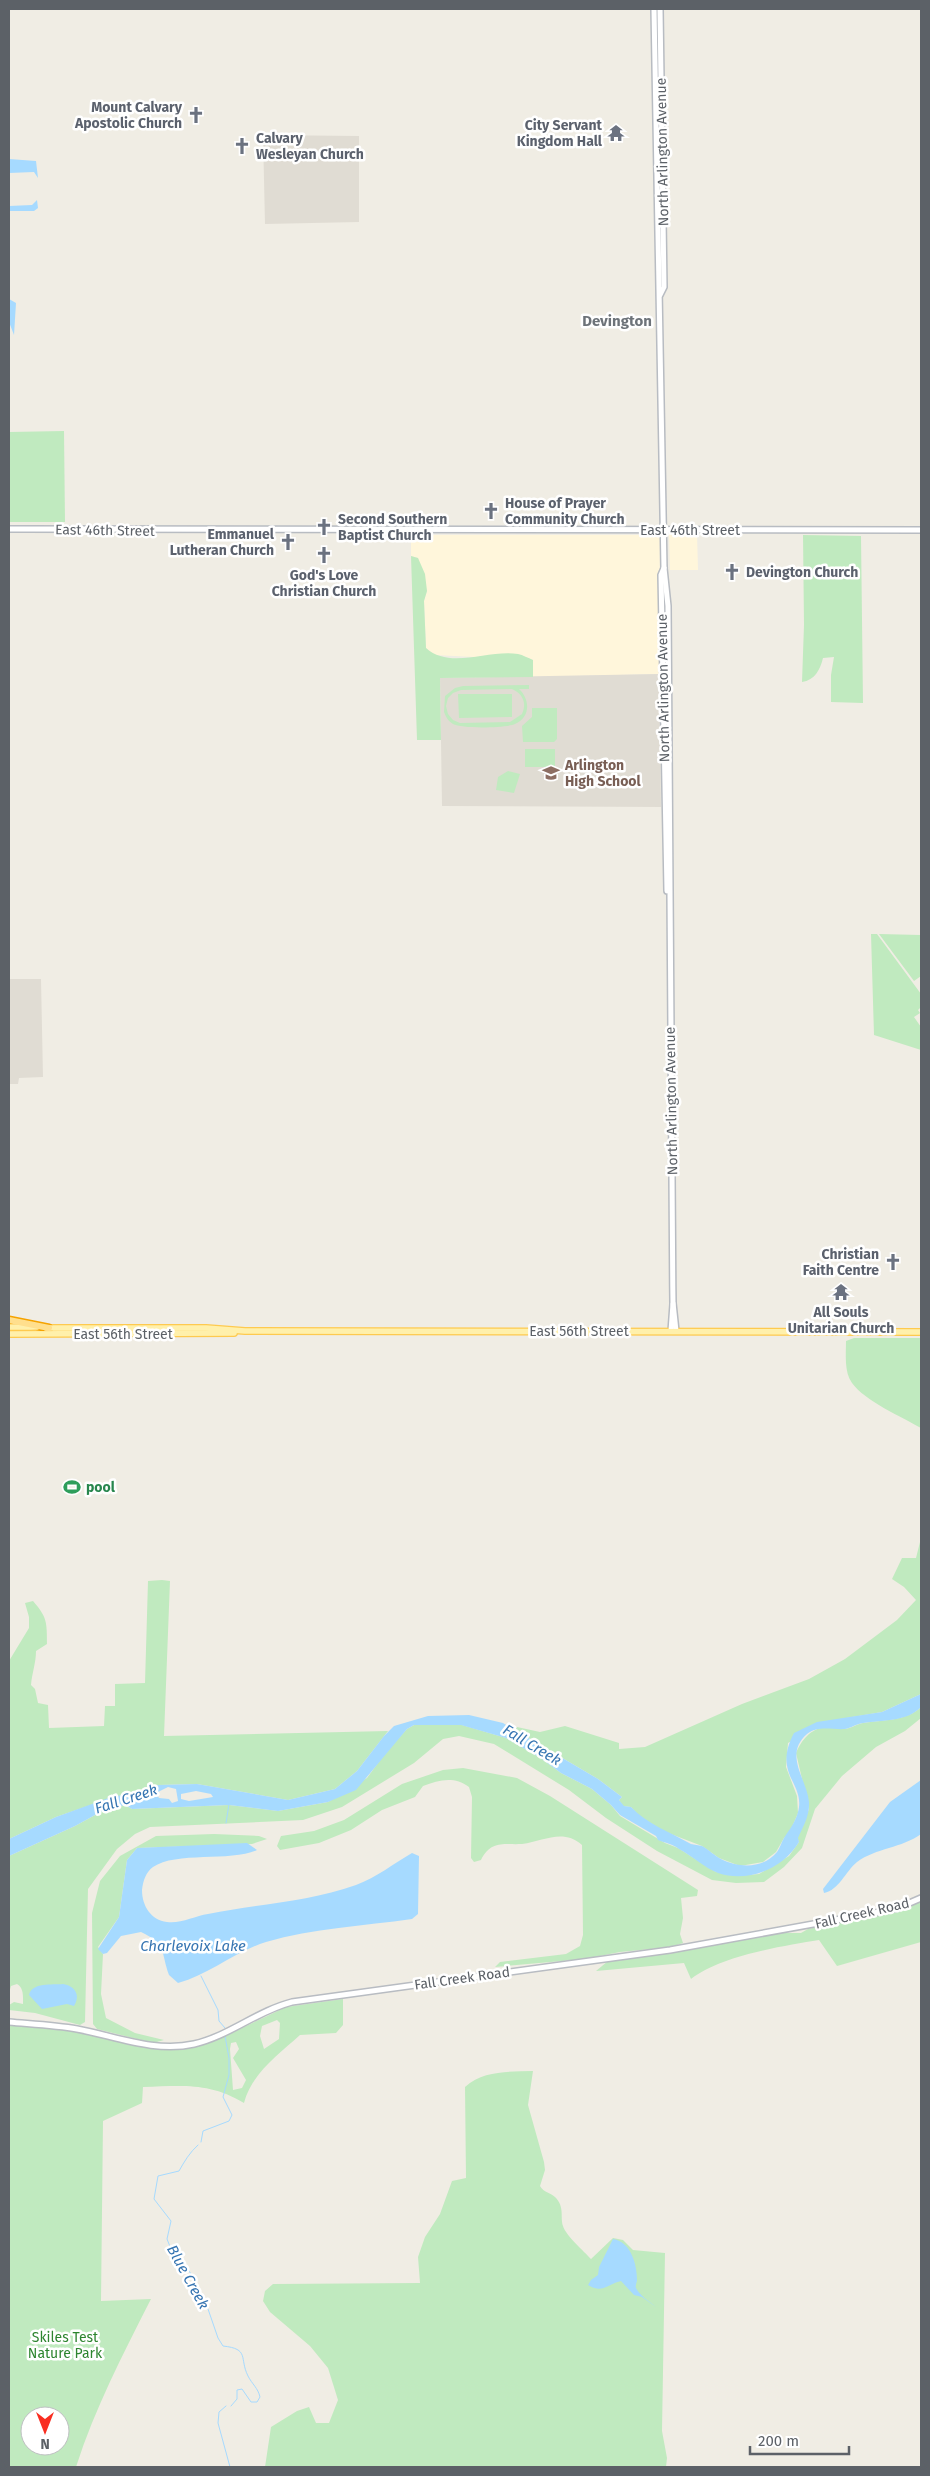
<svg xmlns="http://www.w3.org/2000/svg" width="930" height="2476" viewBox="0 0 930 2476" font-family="'Fira Sans',sans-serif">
<rect width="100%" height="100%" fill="#f0ede4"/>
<g fill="#fff6db">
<path d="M 669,534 L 697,534 L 698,570 L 670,570 Z"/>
<path d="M 411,535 L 660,535 L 659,674 L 533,677 L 533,660 L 517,654 L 475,657 L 434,655 L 426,648 L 424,601 L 427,591 L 418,558 L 411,556 Z"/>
</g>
<g fill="#e0dcd3">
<path d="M 263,135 L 359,136 L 359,222 L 265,224 Z"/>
<path d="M 659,674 L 661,807 L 442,806 L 440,678 Z"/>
<path d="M 9,979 L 41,979 L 43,1077 L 19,1078 L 18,1084 L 9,1084 Z"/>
</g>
<g fill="#c0eabf" fill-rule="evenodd">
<path d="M 64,431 L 65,522 L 9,522 L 9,432 Z"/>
<path d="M 803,535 L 861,536 L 863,703 L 831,702 L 831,675 L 834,657 L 823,658 C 820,670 815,680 802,682 L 804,625 Z"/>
<path d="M 411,556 L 418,558 L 425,574 L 427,591 L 424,601 L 426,648 C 450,670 489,649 518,654 C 523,655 528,658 533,660 L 533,677 L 440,678 L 441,740 L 417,740 Z"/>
<path d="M 529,685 L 529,689 L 519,689 C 530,699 531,717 515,724 C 506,728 462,729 453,724 C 448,721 446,717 444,712 L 445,696 L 455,688 L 463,686 ZM 512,689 C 523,694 527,703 522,714 L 510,722 L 460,723 L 453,720 L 448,714 L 446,706 L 448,698 L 453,693 L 461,690 Z"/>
<path d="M 458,694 L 512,694 L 512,717 L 459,718 Z"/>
<path d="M 532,708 L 557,708 L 557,739 L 554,742 L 523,742 L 522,726 L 532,717 Z"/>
<rect x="525" y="749" width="30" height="18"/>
<path d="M 508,771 L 520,774 L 514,793 L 496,790 L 498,777 Z"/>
<path d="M 871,934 L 877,934 L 921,994 L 921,1007 L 918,1010 L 920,1013 L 914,1017 L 921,1027 L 921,1050 L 874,1035 Z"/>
<path d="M 879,934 L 921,935 L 921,976 L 914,981 Z"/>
<path d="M 854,1338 L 921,1338 L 921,1428 C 902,1417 865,1401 852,1383 C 844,1372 846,1354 846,1341 Z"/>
<path d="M 921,1538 L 921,1694 L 882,1712 L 829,1721 L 788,1743 L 786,1767 L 797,1796 L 798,1813 L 790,1832 L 784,1838 L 776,1852 L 763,1862 L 740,1866 L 719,1858 L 702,1846 L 663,1831 L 639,1816 L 631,1807 L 623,1806 L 619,1800 L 622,1797 L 598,1779 L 515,1730 L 517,1727 L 540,1732 L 565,1726 L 619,1743 L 619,1749 L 645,1747 L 742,1704 L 809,1679 L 845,1659 L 897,1620 L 916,1600 L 904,1587 L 892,1579 L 902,1558 L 916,1558 Z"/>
<path d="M 162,1580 L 170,1581 L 164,1736 L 388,1731 L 357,1771 L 335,1789 L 288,1800 L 197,1784 L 158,1785 L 128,1795 L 114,1797 L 56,1817 L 9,1839 L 9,1661 L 29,1628 L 29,1617 L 25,1603 L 33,1601 C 47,1617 47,1622 47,1644 L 36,1651 C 36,1663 32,1673 31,1685 L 35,1689 L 38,1703 L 48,1705 L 49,1728 L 104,1726 L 105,1706 L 115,1706 L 115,1684 L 145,1683 L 148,1581 Z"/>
<path d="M 921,1707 L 921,1718 L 905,1731 L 876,1747 L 842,1776 L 815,1809 L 802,1848 L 784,1867 L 764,1882 L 736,1883 L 712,1880 L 657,1851 L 606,1818 L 569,1790 L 494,1744 L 459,1736 L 443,1739 L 414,1763 L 342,1807 L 303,1820 L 150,1827 L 135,1834 L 117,1849 L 88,1889 L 85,2022 L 80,2025 L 35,2013 L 9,2010 L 9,2005 L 14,2002 L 23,2004 C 23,1997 24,1988 17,1984 L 11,1986 L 9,1993 L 9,1856 L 75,1826 L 106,1809 L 125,1805 L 132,1809 L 229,1805 L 278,1811 L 328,1802 L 367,1778 L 386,1752 L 407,1729 L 414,1725 L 440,1724 L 462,1725 L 506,1738 L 539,1757 L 561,1773 L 592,1789 L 611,1805 L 620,1816 L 665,1843 L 678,1848 L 716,1872 L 748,1875 L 759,1874 L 789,1856 L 799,1842 L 797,1838 L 809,1809 L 796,1753 C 803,1737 814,1725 834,1727 C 838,1728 841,1729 845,1729 C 852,1728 857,1724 863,1723 C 882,1720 907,1721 921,1707 Z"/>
<path d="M 463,1768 L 517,1778 L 550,1796 L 698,1890 L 697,1896 L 681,1898 L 683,1918 L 680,1934 L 683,1943 L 671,1947 L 620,1952 L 585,1959 L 495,1967 L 500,1962 L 566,1954 L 580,1946 L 583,1935 L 582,1845 C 563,1828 544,1841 522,1844 C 504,1845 491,1840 481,1860 L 474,1862 L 471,1858 L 472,1797 L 469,1787 C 454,1776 439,1780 423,1786 L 415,1797 L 382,1810 L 351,1830 L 319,1843 L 280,1850 L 277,1846 L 281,1836 L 314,1831 L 344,1820 L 402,1784 L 443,1770 Z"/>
<path d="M 214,1834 L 259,1836 L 267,1839 L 252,1844 L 137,1848 L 127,1860 L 119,1917 L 98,1947 L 103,1954 L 101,1994 L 106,2018 L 135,2033 L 164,2040 L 153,2043 L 97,2029 L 93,2024 L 92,1913 L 100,1881 L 120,1856 L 156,1836 Z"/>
<path d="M 921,1900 L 921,1942 L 837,1966 L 819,1940 C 782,1946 720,1956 691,1979 L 684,1963 L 596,1971 L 608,1961 L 781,1933 L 801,1933 L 808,1929 L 900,1910 Z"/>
<path d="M 343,1999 L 343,2025 L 336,2033 L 300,2035 C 278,2055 252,2073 244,2103 C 209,2082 182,2086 143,2087 L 142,2103 L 103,2121 L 101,2301 L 151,2299 C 123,2354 95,2408 76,2467 L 9,2467 L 9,2024 L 89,2032 L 169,2047 L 196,2044 L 196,2047 L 217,2040 L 286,2007 ZM 277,2020 L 280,2023 L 279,2039 L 264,2049 L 260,2036 L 262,2026 ZM 236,2042 L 239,2049 L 233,2058 L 246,2080 L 242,2088 L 233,2090 L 230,2049 L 231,2043 ZM 30,2416 L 60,2416 L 60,2446 L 30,2446 Z"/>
<path d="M 533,2071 L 528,2105 L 544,2162 L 545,2170 L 540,2186 C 544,2193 550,2192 555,2197 C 565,2207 560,2216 563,2226 C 566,2236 584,2251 591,2259 L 613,2238 L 623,2240 L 633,2250 L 665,2253 L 662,2431 L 667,2458 L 666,2467 L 265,2467 L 271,2427 L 297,2411 L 309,2407 L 316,2423 L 329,2423 L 338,2400 L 328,2368 L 310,2346 L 270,2312 L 263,2301 L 265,2291 L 273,2284 L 420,2283 L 418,2257 L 425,2237 L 440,2214 L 452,2181 L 466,2178 L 465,2087 C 484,2070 509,2072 533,2071 Z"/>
</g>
<g fill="#a6daff" fill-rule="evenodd">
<path d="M 9,159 L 36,161 L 38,178 L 34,172 L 9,173 Z"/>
<path d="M 37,200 L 38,208 L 34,211 L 9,211 L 9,206 L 32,205 Z"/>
<path d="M 9,299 L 16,303 L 14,335 L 9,322 Z"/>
<path d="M 921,1694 L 921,1707 C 907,1722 882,1720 863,1723 C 856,1724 851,1728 845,1729 C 833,1730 818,1725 807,1734 C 783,1755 807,1779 809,1802 C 810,1815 803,1827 798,1838 L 799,1842 C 783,1869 748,1883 718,1873 C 705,1868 692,1856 679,1849 C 673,1844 665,1843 658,1840 L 656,1836 L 620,1815 L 611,1805 L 592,1789 L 561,1773 L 539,1757 L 506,1738 L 461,1725 L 414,1725 L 407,1729 L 356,1790 L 328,1802 L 278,1811 L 229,1805 L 132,1809 L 125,1805 L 106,1809 L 75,1826 L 9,1856 L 9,1839 L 56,1817 L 114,1796 L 128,1795 L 158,1785 L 197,1784 L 288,1800 L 335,1789 L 357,1771 L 384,1736 L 394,1726 L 428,1716 L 469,1715 L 503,1723 L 598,1779 L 622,1797 L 619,1800 L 624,1806 L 631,1807 C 647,1824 670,1832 691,1844 C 694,1845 699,1845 702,1846 C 709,1850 715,1856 721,1859 C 739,1868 763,1869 777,1852 C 780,1848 781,1843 784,1838 C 789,1830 795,1823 798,1812 C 806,1783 772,1775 794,1733 L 817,1722 L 882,1712 ZM 168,1787 L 176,1789 L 178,1801 L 172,1803 L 169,1799 L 159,1798 L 156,1793 ZM 196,1791 L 211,1794 L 213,1797 L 189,1801 L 181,1799 L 181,1794 Z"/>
<path d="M 921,1780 L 921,1834 C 902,1848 876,1848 857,1862 C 845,1872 839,1890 824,1893 L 823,1889 L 890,1802 Z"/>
<path d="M 247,1843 L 257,1850 C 232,1862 176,1851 153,1867 C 146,1872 143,1881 142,1890 C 142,1906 151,1920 167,1922 C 180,1924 195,1916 208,1914 C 257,1904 309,1902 356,1885 C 377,1877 393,1864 412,1853 L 419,1856 L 418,1914 L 412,1919 C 364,1926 313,1928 266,1942 C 234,1952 209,1975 178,1983 L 169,1975 C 161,1953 167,1944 141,1932 L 121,1936 L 107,1953 L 103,1954 L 98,1949 L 119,1917 L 127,1860 L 137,1848 Z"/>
<path d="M 63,1984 C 75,1986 81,1995 74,2006 L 67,2004 L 42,2009 L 29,1995 C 32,1982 52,1985 63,1984 Z"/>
<path d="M 613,2239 C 631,2242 637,2264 637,2280 C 637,2282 635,2286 636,2288 C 639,2295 649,2301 656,2307 L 642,2297 L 634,2295 L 621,2281 C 608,2284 602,2294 588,2285 L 591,2280 L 598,2275 L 599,2267 Z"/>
</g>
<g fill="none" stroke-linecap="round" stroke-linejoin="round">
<g stroke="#a6daff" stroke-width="1">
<path d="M 226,1823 L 229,1804"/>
<path d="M 201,1976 L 218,2010 L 219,2021 L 225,2028"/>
<path d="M 201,2142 L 203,2131 L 229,2121 L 232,2115 L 223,2097 L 229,2075 L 229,2058 L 225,2036"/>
<path d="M 198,2145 C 190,2152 184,2162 179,2171 L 158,2176 L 154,2199 L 171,2221 L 167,2239 L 171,2249 L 186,2266 L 194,2279 L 198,2297 L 208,2309 L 218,2338 L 223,2346 C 250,2349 239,2358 248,2376 C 252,2384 258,2388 260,2397 L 257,2402 L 251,2402 L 242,2389 L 237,2390 L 237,2399 L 231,2406"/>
<path d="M 226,2406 L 219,2412 L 218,2423 L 230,2467"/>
</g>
<g stroke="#b8bcc2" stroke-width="8">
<g id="secondary">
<path d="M 654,9 L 664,568 L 668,606 C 669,839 670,1071 673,1303 L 676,1331"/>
<path d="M 660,295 L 664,287 L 660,9"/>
<path d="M 9,529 L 921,530"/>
<path d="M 664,568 L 661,575 L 667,891"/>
<path d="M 671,1331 L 673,1304"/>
<path d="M 9,2022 C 31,2024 55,2025 77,2029 C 115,2036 155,2053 194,2044 C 229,2036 257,2011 292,2002 L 670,1950 L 874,1913 L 898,1908 L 921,1898"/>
</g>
</g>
<g stroke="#feca4f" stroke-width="8">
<g id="primary">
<path d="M 9,1327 L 37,1327"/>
<path d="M 46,1328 L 206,1328 L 245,1331 L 921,1332"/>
<path d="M 9,1334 L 234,1333"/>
</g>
</g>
<g stroke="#f5a300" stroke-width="9">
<path id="highway" d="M 9,1320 L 49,1328"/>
</g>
<use href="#secondary" stroke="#fff" stroke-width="5"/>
<use href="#primary" stroke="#fff0ab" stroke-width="5.5"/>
<use href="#highway" stroke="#ffdf8d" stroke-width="6"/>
</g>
<defs>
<g id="church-bare" transform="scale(1.35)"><path d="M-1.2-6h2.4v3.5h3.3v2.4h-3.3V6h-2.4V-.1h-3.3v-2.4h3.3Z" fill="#6b7280" stroke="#fff" stroke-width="2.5" paint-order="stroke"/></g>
<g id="temple-bare" transform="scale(1.35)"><path d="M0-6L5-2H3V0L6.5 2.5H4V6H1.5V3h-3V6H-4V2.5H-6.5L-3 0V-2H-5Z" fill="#6b7280" stroke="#fff" stroke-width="2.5" paint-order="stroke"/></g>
<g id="school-bare" transform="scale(1.35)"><path d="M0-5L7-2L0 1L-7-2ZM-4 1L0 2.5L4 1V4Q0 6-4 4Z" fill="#8d6e63" stroke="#fff" stroke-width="2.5" paint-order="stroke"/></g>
<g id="stadium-bare" transform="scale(1.35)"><path d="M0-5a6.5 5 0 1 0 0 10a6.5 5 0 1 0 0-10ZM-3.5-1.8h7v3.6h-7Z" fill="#2e9e5b" stroke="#fff" stroke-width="2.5" paint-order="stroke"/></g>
</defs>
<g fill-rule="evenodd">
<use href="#church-bare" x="196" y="115"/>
<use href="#temple-bare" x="616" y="133"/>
<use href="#church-bare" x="242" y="146"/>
<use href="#church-bare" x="491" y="511"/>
<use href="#church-bare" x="324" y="527"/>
<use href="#church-bare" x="288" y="542"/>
<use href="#church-bare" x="324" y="555"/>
<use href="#church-bare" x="732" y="572"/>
<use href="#school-bare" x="551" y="773"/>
<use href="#church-bare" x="893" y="1262"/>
<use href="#temple-bare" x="841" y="1292"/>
<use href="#stadium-bare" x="72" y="1487"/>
</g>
<g text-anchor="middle" stroke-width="5" stroke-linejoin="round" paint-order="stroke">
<g font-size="14" font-weight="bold" fill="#5b616d" stroke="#fff" text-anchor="end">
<text x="182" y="112">Mount Calvary<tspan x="182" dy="16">Apostolic Church</tspan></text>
<text x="602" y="130">City Servant<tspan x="602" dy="16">Kingdom Hall</tspan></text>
<text x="256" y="143" text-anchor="start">Calvary<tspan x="256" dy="16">Wesleyan Church</tspan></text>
<text x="505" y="508" text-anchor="start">House of Prayer<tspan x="505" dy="16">Community Church</tspan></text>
<text x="338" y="524" text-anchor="start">Second Southern<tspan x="338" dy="16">Baptist Church</tspan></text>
<text x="274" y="539">Emmanuel<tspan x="274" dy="16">Lutheran Church</tspan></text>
<text x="746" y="577" text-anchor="start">Devington Church</text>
<text x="324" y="580" text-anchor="middle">God's Love<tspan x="324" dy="16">Christian Church</tspan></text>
<text x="879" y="1259">Christian<tspan x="879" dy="16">Faith Centre</tspan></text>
<text x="841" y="1317" text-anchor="middle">All Souls<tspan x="841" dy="16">Unitarian Church</tspan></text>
</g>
<g font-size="14" fill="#5c6167" stroke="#fff">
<text transform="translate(662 152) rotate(-91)" y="5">North Arlington Avenue</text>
<text transform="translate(105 530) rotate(1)" y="5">East 46th Street</text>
<text x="690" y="535">East 46th Street</text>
<text transform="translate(663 688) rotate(-91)" y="5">North Arlington Avenue</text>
<text transform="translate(671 1101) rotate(-91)" y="5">North Arlington Avenue</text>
<text x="579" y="1336">East 56th Street</text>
<text x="123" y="1339">East 56th Street</text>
<text transform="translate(862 1913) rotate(-13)" y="5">Fall Creek Road</text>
<text transform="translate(462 1978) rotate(-8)" y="5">Fall Creek Road</text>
</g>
<g font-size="14" font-weight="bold" fill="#785e54" stroke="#fff" text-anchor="start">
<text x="565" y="770">Arlington<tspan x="565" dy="16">High School</tspan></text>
</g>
<g font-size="14" font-weight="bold" fill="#27864d" stroke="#fff" text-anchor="start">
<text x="86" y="1492">pool</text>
</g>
<g font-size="14" fill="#2d852f" stroke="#fff">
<text x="65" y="2342">Skiles Test<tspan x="65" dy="16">Nature Park</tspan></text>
</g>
<g font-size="15" font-weight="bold" fill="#6d7379" stroke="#fff">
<text x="617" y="326">Devington</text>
</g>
<g font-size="15" font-style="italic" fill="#3675b2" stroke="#fff">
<text transform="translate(532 1745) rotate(31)" y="5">Fall Creek</text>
<text transform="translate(126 1799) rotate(-18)" y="5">Fall Creek</text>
<text x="193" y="1951">Charlevoix Lake</text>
<text transform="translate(188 2277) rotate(61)" y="5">Blue Creek</text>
</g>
</g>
<rect width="930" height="2476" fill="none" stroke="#5c6167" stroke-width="20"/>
<g transform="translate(45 2431) rotate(180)"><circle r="24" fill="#ffffff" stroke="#bec0c2"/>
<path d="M0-4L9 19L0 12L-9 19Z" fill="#f92e21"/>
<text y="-8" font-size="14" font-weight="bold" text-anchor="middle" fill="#5c6167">N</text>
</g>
<path d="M750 2446v8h99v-8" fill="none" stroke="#5c6167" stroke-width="2.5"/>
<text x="758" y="2446" font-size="15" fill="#5c6167" stroke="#ffffff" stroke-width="4" paint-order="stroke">200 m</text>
</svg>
